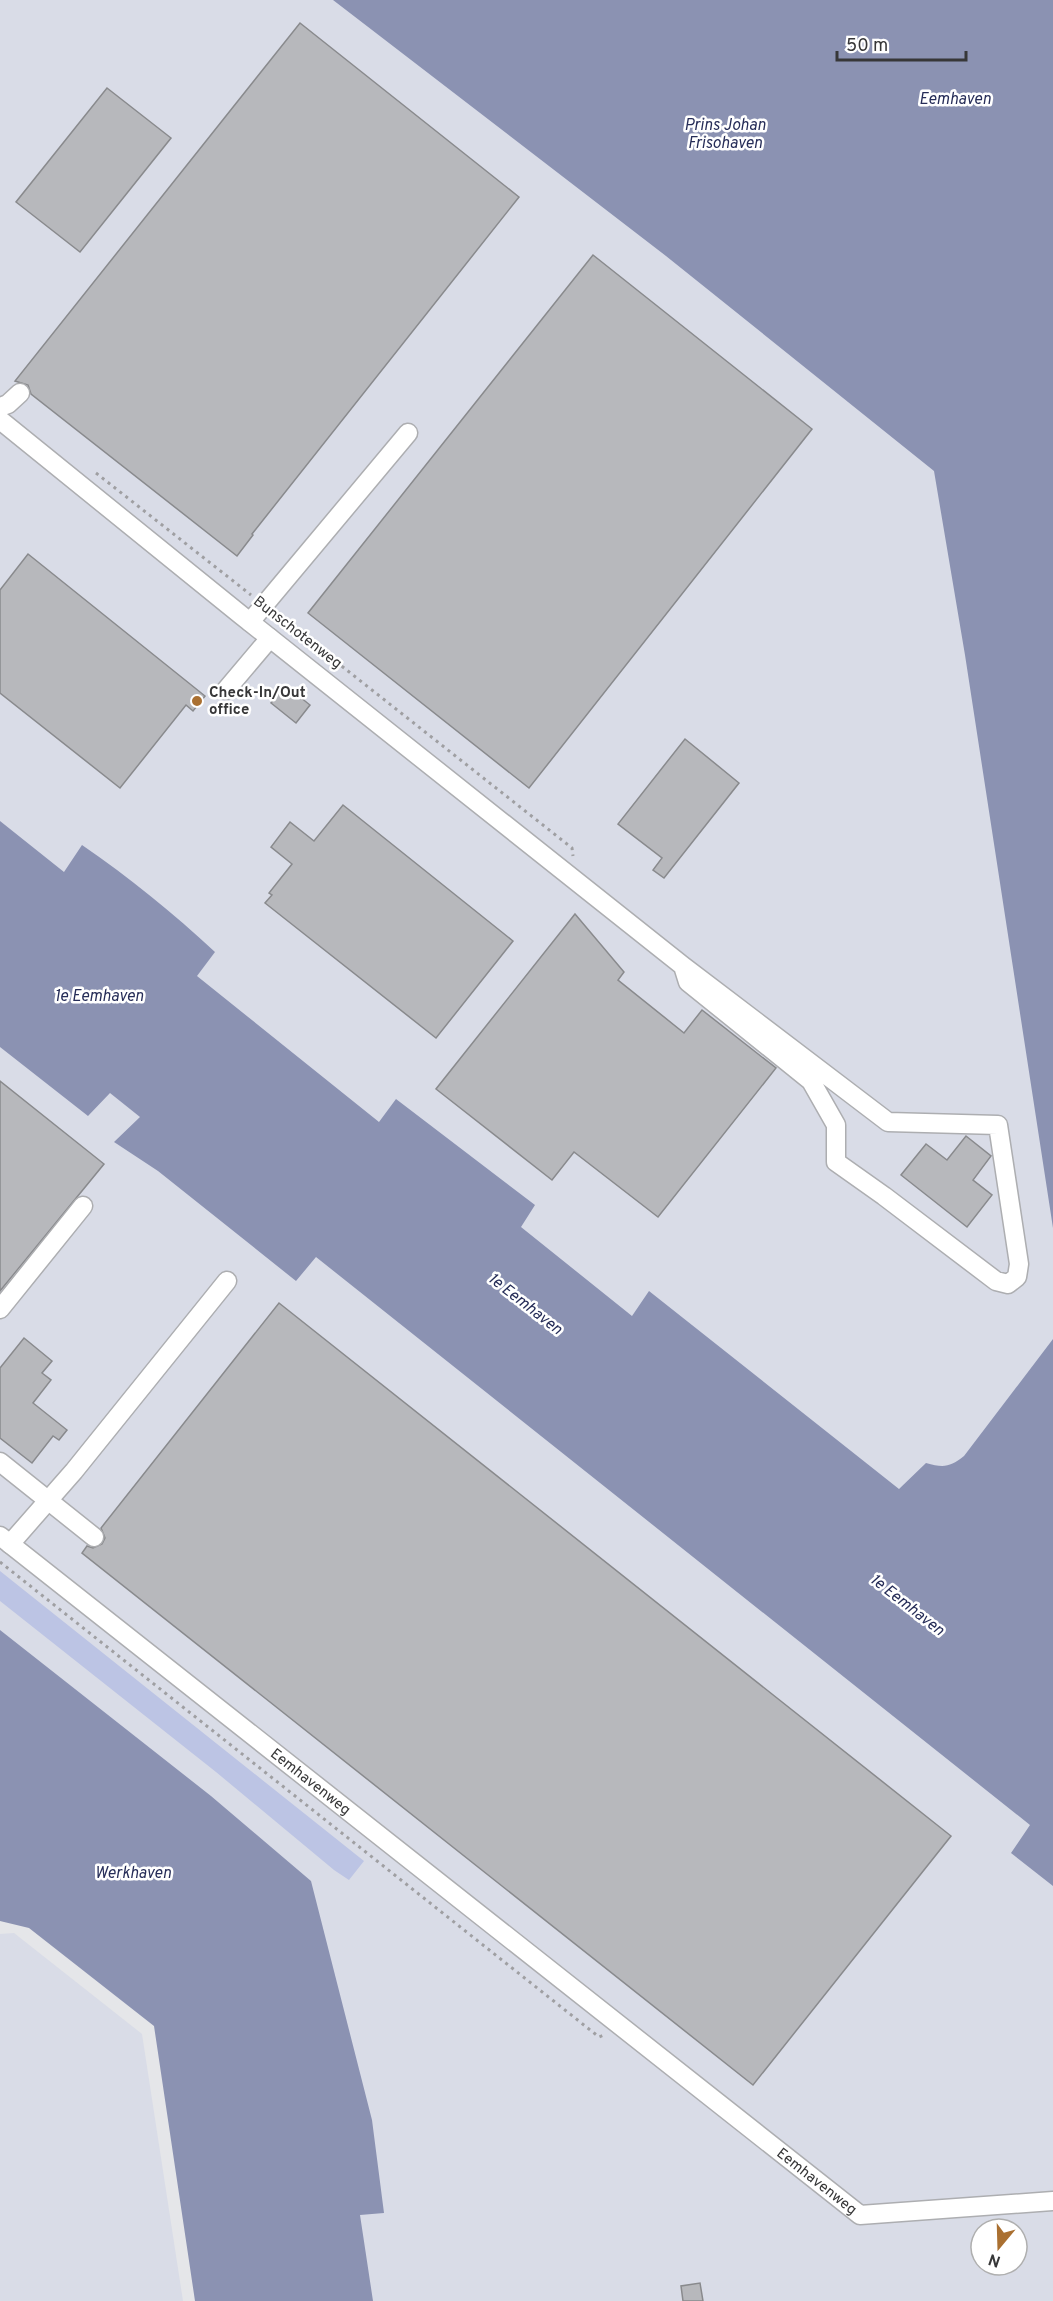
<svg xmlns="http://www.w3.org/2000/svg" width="1053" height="2301" viewBox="0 0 1053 2301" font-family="Overpass,sans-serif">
<rect width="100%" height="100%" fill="#e5e6e9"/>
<g fill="#d9dce7" fill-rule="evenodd">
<path d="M 0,0 L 441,0 L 977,439 L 1053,890 L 1053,2301 L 315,2301 L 0,1700 ZM 981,2229 L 1017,2229 L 1017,2265 L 981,2265 Z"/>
<path d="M 14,1933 L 142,2034 L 183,2301 L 0,2301 L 0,1934 Z"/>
</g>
<path fill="#bcc4e4" d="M 0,1571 L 364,1861 L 349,1880 L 334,1870 L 216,1772 L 0,1601 Z"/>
<g fill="#8b92b2">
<path d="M 333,0 L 1053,0 L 1053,1228 L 965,655 L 934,471 L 666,256 Z"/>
<path d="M 0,821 L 64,872 L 82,845 C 129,877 173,913 215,952 L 197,976 L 379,1122 L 396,1099 L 535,1205 L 521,1227 L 632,1316 L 649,1291 L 899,1489 L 926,1463 C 944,1468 950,1467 964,1456 L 1053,1339 L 1053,1886 L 1011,1853 L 1030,1825 L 316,1257 L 296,1281 L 158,1171 L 114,1142 L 140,1117 L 110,1093 L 88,1116 L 0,1047 Z"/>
<path d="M 0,1630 L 211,1796 L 311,1881 L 372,2120 L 384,2213 L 360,2215 L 373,2301 L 195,2301 L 154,2026 L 29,1928 L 0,1921 Z"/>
</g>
<g fill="#b7b8bc" stroke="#898a8d" stroke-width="1.5">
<path d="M 300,23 L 519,197 L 252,534 L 253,535 L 237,556 L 31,394 L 28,385 L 15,381 Z"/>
<path d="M 107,88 L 171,138 L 80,252 L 16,202 Z"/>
<path d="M 593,255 L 812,429 L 529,788 L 308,613 Z"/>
<path d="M 28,554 L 205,696 L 193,711 L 186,705 L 120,788 L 0,693 L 0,590 Z"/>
<path d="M 285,685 L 310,705 L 296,723 L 271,703 Z"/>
<path d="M 685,739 L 739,783 L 664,878 L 653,870 L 662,858 L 618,824 Z"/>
<path d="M 343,805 L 513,941 L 436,1038 L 265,903 L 272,895 L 269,893 L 292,864 L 271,847 L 290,822 L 314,841 Z"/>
<path d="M 575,914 L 624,972 L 618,980 L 684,1033 L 702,1010 L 776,1068 L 658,1217 L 574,1152 L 552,1180 L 436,1089 Z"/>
<path d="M 0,1081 L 104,1164 L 0,1291 Z"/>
<path d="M 966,1136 L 991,1156 L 973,1180 L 992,1195 L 967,1227 L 901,1175 L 926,1144 L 947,1160 Z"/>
<path d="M 279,1303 L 951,1836 L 753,2085 L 82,1553 L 87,1546 L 93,1548 L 102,1544 L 105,1538 L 101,1528 Z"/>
<path d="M 24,1338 L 52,1361 L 42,1373 L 51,1380 L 33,1403 L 67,1430 L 59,1440 L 53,1436 L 32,1463 L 0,1438 L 0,1368 Z"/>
<path d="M 700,2283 L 703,2301 L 683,2301 L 681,2286 Z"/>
</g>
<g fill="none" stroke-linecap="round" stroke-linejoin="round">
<g stroke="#adaeb1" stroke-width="21">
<g id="minor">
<path d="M 0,407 L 8,404 L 20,393"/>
<path d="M 0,420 L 241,615 L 683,966 L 888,1122 L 998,1125 L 1019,1264 L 1017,1277 L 1008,1284 L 996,1281 L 884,1196 L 836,1162 L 836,1125 L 811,1081 L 688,982 L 683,966"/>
<path d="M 250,622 L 408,433"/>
<path d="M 226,690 L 270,638"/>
<path d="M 0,1309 L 83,1206"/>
<path d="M 0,1462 L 94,1537"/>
<path id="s1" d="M 0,1536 L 860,2215 L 1053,2201"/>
<path d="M 10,1544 L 74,1471 L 227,1281"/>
</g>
</g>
<g stroke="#9f9fa2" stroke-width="3" stroke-dasharray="3 4.5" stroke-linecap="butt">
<path d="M 96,473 L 251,595"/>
<path d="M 277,615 L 572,848 L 573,856"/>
<path d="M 0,1562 L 599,2037 L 604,2035"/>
</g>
<use href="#minor" stroke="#fff" stroke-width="18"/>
</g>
<circle fill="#aa7031" stroke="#fff" stroke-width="2" cx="197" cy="701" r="6"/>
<g text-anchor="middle" stroke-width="5" stroke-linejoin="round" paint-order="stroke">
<g font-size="15" fill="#373738" stroke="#fff">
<text transform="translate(298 632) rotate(38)" y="5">Bunschotenweg</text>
<text dy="5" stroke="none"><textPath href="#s1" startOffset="396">Eemhavenweg</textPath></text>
<text dy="5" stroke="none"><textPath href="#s1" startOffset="1041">Eemhavenweg</textPath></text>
</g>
<g font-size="15" font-weight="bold" fill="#373738" stroke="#fff" text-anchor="start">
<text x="209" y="697">Check-In/Out<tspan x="209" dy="17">office</tspan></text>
</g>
<g font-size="16" font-style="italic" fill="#262d58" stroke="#fff">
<text x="955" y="104">Eemhaven</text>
<text x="725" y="130">Prins Johan<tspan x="725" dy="18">Frisohaven</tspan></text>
<text x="99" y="1001">1e Eemhaven</text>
<text transform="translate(526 1303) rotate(38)" y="6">1e Eemhaven</text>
<text transform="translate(908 1604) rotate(38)" y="6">1e Eemhaven</text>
<text x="133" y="1878">Werkhaven</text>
</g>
</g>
<g transform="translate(999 2247) rotate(199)"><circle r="28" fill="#ffffff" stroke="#afafaf" stroke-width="1.5"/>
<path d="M0-4.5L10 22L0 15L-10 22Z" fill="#aa7031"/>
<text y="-9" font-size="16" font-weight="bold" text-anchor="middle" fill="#373738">N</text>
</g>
<path d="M837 51v9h129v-9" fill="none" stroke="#373738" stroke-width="3"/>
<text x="846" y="51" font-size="18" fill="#373738" stroke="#ffffff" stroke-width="4.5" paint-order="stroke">50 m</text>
</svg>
